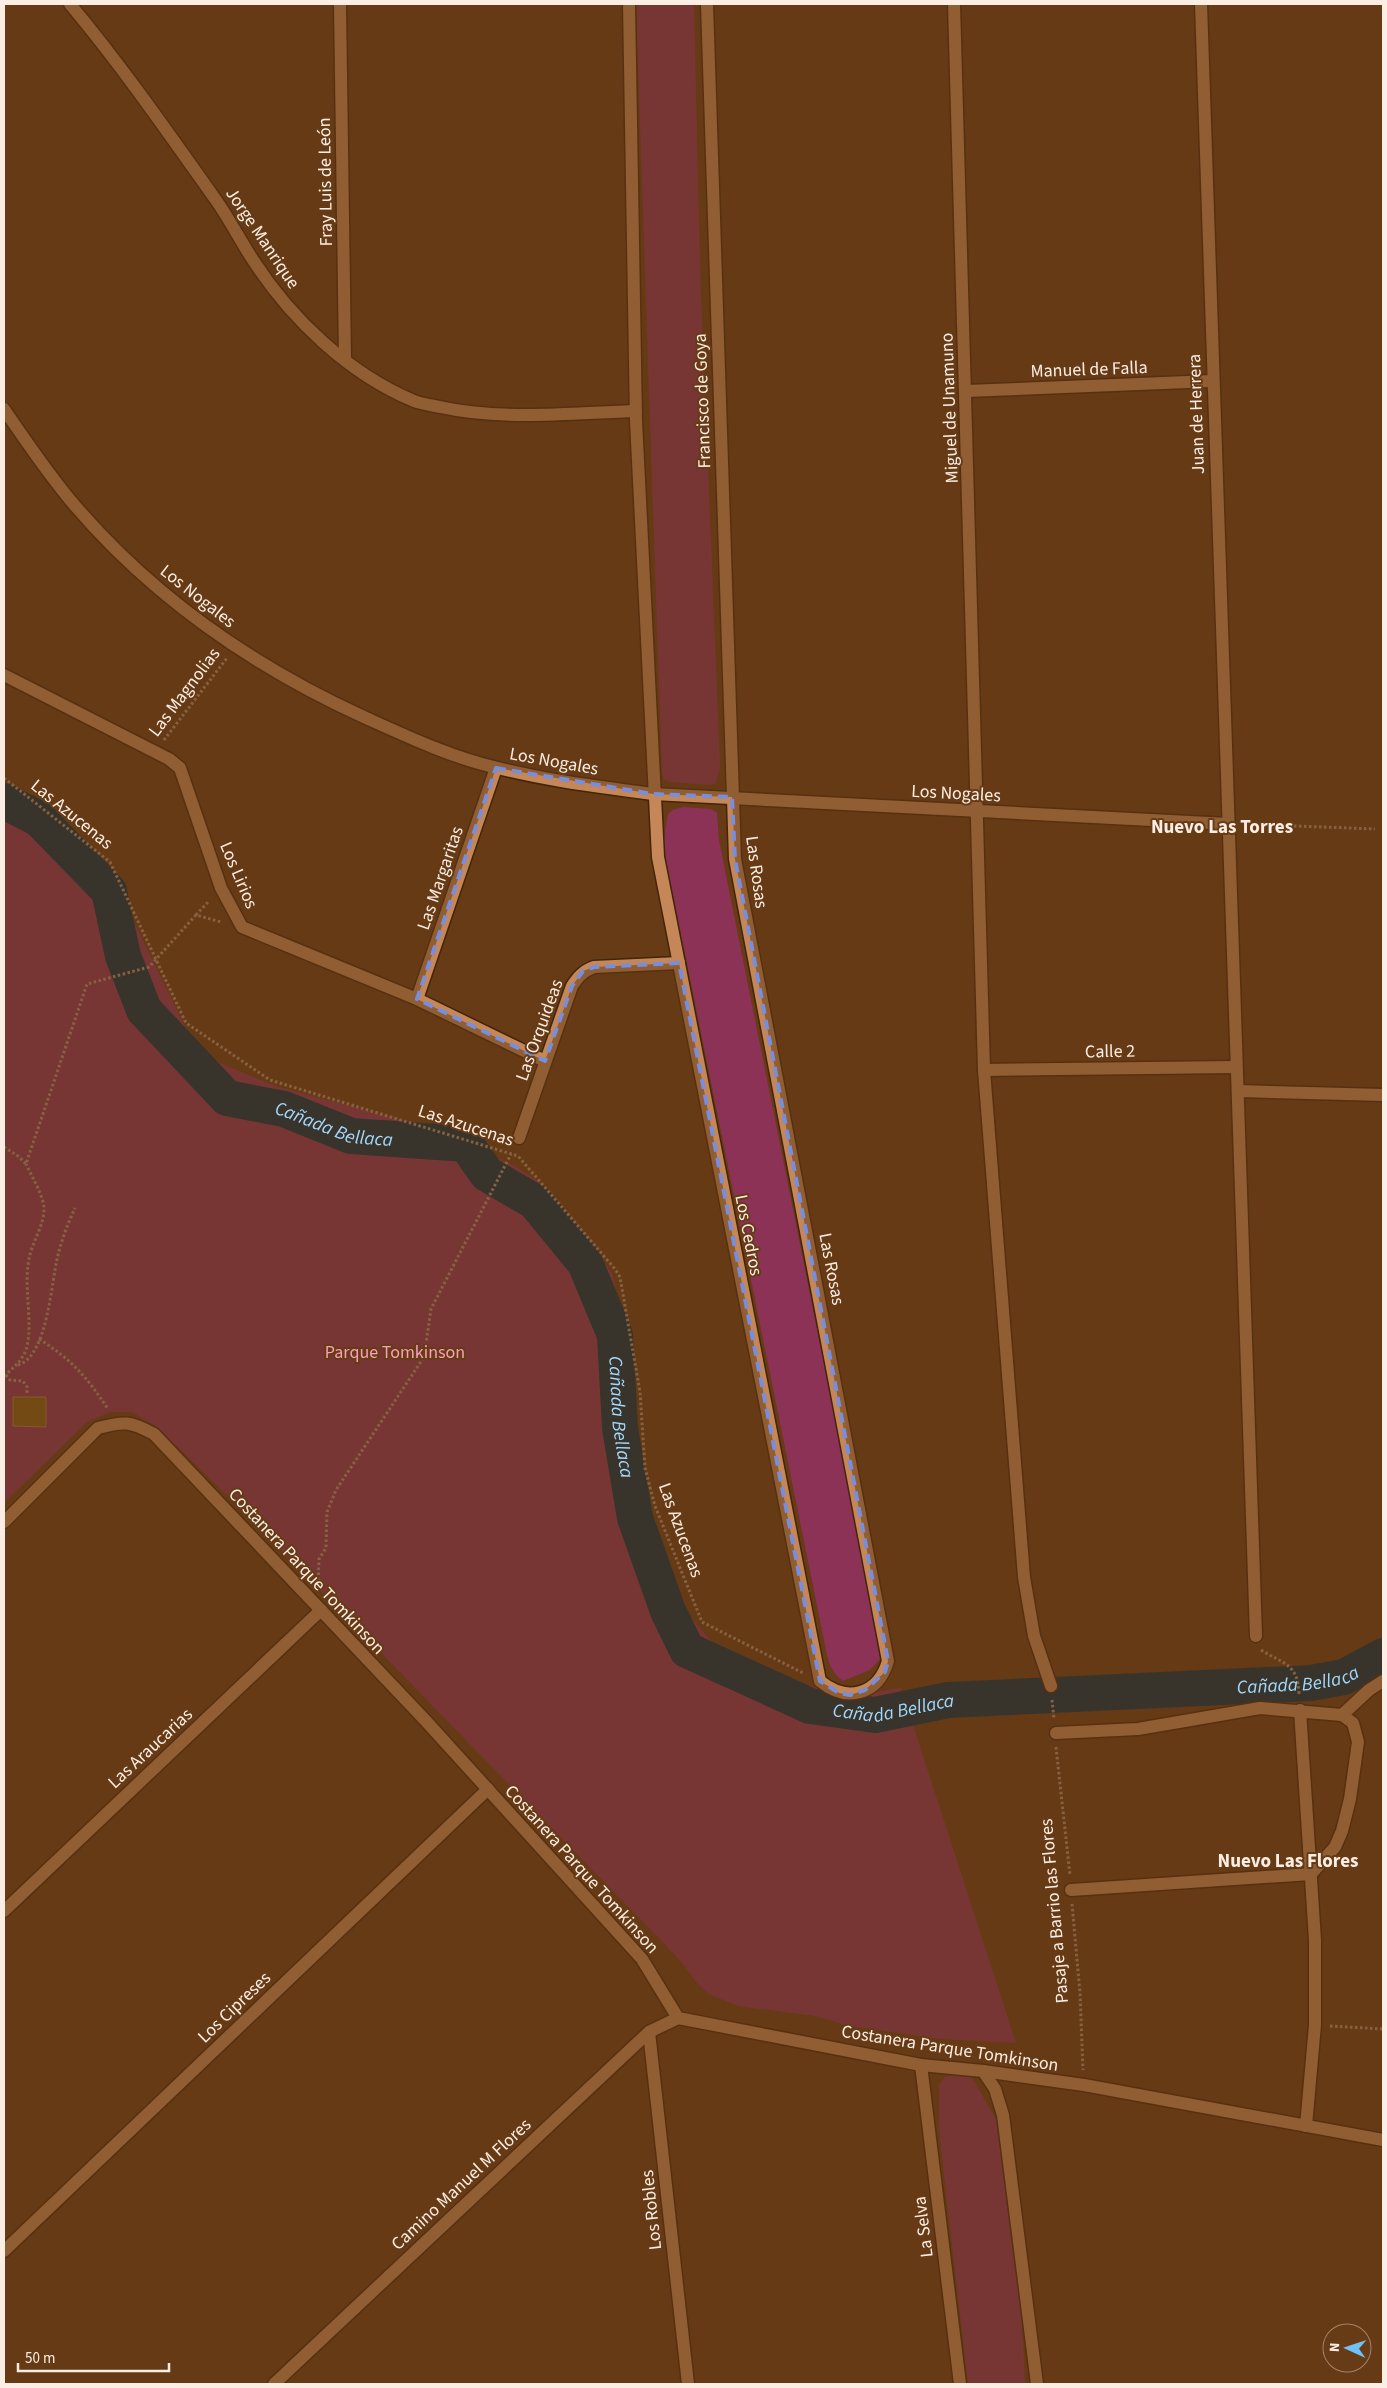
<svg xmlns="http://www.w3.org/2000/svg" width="1387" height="2388" viewBox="0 0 1387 2388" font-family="'Source Sans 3',sans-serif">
<rect width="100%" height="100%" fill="#663b15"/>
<g fill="#8d3257">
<path d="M 636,4 L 694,4 L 700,270 L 720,767 L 716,783 L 710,785 L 670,782 L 664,779 L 662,773 Z"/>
<path d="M 4,784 L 38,808 L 105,863 L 193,1043 L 215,1061 L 272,1085 L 431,1128 L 513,1165 L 538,1181 L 612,1273 L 629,1351 L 634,1436 L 643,1495 L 690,1617 L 714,1644 L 771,1672 L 824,1690 L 876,1692 L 901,1688 L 1016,2043 L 941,2039 L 850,2026 L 815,2016 L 738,2006 L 709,1994 L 697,1983 L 680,1960 L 249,1517 L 157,1427 L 132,1412 L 110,1412 L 86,1423 L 4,1503 Z"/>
<path d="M 683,807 L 711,809 L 717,813 L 719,840 L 880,1644 L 880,1659 L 870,1670 L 843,1681 C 830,1671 828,1661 825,1645 L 663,845 L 668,814 L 673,810 Z"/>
<path d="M 957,2073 L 972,2077 L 999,2125 L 1019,2264 L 1025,2384 L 968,2384 L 939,2130 L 939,2085 L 945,2077 Z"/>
</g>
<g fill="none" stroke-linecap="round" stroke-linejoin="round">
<path stroke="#002e46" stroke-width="36" id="s1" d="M 4,801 L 39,819 L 109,891 L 123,956 L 144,1010 L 227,1098 L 284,1109 L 351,1136 L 466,1144 L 487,1174 L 535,1202 L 585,1263 L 615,1335 L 620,1428 L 635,1518 L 668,1611 L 687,1650 L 810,1706 L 875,1715 L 948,1700 L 1311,1683 L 1344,1677 L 1383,1656"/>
</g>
<path fill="#845d11" stroke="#aa823d" d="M 13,1397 L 46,1397 L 46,1427 L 13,1426 Z"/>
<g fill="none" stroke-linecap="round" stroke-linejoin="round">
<g stroke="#43250a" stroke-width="15">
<g id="minor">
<path d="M 70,4 C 121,65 167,131 213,196 C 228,216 239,239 253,260 C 291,319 349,374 414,401 C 422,404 431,405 440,407 C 504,421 571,413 636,411"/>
<path d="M 340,4 L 345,360"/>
<path d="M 629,4 L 636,421 L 658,857 L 820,1681 C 847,1703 878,1695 888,1661 L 735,859 L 707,4"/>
<path d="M 954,4 L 984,1070 L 1024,1577 L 1034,1636 L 1051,1686"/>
<path d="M 1201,4 L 1256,1636"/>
<path d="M 966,391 L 1212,381"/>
<path d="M 4,409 C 25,440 47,472 71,501 C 151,596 254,667 366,718 C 408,737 453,758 498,768 C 549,781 601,787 653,794 L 1228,824"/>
<path d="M 4,675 L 169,759 L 180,768 L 221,888 L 242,927 L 417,999 L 545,1061"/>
<path d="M 417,999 L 496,768"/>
<path d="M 984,1070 L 1236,1067"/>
<path d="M 1238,1091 L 1383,1095"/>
<path d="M 519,1138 L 572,986 C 578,977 583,971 594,967 L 679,963"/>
<path d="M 4,1522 L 98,1428 C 124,1421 130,1421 154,1434 L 425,1720 L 642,1959 L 678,2018 L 921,2065 L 983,2071 L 1084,2085 L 1383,2140"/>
<path d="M 1300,1710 L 1315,1940 L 1315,2025 L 1306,2126"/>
<path d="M 1342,1715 L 1369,1690 L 1383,1681"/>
<path d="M 1056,1733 L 1138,1729 L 1260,1708 L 1342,1715 L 1353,1723 L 1358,1742 L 1350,1799 L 1342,1831 L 1335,1847 L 1311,1874"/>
<path d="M 1071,1890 L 1311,1874"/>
<path d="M 4,1911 L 321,1610"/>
<path d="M 649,2032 L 688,2384"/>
<path d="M 921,2065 L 960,2384"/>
<path d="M 983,2071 L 995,2089 L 1003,2115 L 1037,2384"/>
<path d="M 4,2251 L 488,1789"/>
<path d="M 274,2384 L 649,2032 L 678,2018"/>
</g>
</g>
<g stroke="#af9279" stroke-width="3" stroke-dasharray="2.5 2.5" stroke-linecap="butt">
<path d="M 164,740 L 227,658"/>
<path d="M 4,778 L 110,862 L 186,1023 L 270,1080 L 518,1156 L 615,1269 L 620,1277 L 640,1392 L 645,1468 L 655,1506 L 702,1622 L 803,1673"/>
<path d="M 1244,824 L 1375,829"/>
<path d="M 196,915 L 209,901"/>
<path d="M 4,1147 L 18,1156 L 26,1164 L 87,984 L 149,967 L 196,915 L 221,922"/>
<path d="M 39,1339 C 73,1361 86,1376 108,1409"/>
<path d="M 18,1365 C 48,1356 51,1282 58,1255 C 62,1239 68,1223 75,1208"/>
<path d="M 6,1375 L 10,1380 L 23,1381 L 27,1387 L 27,1394"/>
<path d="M 4,1376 C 13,1368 21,1362 26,1350 C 34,1324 23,1289 29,1259 C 32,1242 45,1224 44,1207 C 42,1193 32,1177 26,1164"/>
<path d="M 318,1585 L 319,1559 L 326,1548 L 327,1512 L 336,1490 L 424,1357 L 431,1309 L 511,1154"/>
<path d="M 1261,1650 C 1283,1664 1298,1663 1299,1694"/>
<path d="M 1052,1700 L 1054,1719"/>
<path d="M 1056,1747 L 1070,1875"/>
<path d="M 1072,1904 L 1080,1993 L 1083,2070"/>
<path d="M 1330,2026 L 1383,2029"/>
</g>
<use href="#minor" stroke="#c58757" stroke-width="12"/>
</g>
<path d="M0 0H1387V2388H0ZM 496,768 L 653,794 L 732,797 L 735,859 L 888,1661 L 885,1672 L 865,1690 L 850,1695 L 839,1693 L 820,1681 L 679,963 L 594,967 L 583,971 L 572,986 L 545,1061 L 417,999 Z" fill="#663b15" fill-opacity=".55" fill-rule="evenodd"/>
<path fill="none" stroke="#768edd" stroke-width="4" stroke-dasharray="10 6" stroke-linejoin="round" d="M 496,768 L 653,794 L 732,797 L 735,859 L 888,1661 L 885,1672 L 865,1690 L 850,1695 L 839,1693 L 820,1681 L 679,963 L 594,967 L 583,971 L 572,986 L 545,1061 L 417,999 Z"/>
<g text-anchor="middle" stroke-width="4" stroke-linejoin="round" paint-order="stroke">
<g font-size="18" fill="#fceee4" stroke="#663b15">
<text transform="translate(325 182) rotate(-91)" y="6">Fray Luis de León</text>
<text transform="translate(263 238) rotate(56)" y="6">Jorge Manrique</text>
<text transform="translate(1089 369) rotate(-2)" y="6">Manuel de Falla</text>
<text transform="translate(702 401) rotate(-92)" y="6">Francisco de Goya</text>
<text transform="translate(949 408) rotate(-92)" y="6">Miguel de Unamuno</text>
<text transform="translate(1196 414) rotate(-92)" y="6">Juan de Herrera</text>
<text transform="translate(198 596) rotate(38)" y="6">Los Nogales</text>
<text transform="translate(184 692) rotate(-53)" y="6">Las Magnolias</text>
<text transform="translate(554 761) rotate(10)" y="6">Los Nogales</text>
<text transform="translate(956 793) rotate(3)" y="6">Los Nogales</text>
<text transform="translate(72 814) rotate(39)" y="6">Las Azucenas</text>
<text transform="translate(757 872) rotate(82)" y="6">Las Rosas</text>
<text transform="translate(239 875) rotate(67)" y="6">Los Lirios</text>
<text transform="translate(440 878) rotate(-71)" y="6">Las Margaritas</text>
<text transform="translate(539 1030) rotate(-70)" y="6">Las Orquideas</text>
<text transform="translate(1110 1051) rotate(-1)" y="6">Calle 2</text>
<text transform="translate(466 1125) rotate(18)" y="6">Las Azucenas</text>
<text transform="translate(749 1235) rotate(79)" y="6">Los Cedros</text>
<text transform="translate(832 1269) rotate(79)" y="6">Las Rosas</text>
<text transform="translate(681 1530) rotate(70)" y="6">Las Azucenas</text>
<text transform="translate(307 1571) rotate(47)" y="6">Costanera Parque Tomkinson</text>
<text transform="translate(150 1748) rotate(-43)" y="6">Las Araucarias</text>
<text transform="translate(582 1869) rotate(48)" y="6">Costanera Parque Tomkinson</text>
<text transform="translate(1054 1911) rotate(-95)" y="6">Pasaje a Barrio las Flores</text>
<text transform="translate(234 2007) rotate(-44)" y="6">Los Cipreses</text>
<text transform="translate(950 2048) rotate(9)" y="6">Costanera Parque Tomkinson</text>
<text transform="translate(461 2184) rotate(-43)" y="6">Camino Manuel M Flores</text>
<text transform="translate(651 2210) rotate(-96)" y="6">Los Robles</text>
<text transform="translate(923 2227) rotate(-97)" y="6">La Selva</text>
</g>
<g font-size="18" fill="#fa9ebd" stroke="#663b15">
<text x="395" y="1358">Parque Tomkinson</text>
</g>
<g font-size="19" font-weight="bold" fill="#fceee4" stroke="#663b15">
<text x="1222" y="833">Nuevo Las Torres</text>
<text x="1288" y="1867">Nuevo Las Flores</text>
</g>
<g font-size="19" font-style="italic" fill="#a2d9fe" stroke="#663b15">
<text dy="7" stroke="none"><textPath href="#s1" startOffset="496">Cañada Bellaca</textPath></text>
<text dy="7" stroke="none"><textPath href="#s1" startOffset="962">Cañada Bellaca</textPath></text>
<text dy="7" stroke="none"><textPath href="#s1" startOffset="1832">Cañada Bellaca</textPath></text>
<text dy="7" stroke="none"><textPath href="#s1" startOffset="1426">Cañada Bellaca</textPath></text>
</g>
</g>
<rect width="1387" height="2388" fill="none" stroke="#fceee4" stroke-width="10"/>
<g transform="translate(1347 2348) rotate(273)"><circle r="24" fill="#663b15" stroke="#a28368"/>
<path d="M0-4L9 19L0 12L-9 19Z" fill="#71c1f5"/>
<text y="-8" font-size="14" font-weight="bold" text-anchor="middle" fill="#fceee4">N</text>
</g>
<path d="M18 2363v8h151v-8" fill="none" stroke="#fceee4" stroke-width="2.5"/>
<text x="25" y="2363" font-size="15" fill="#fceee4" stroke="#663b15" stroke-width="4" paint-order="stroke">50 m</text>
</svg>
